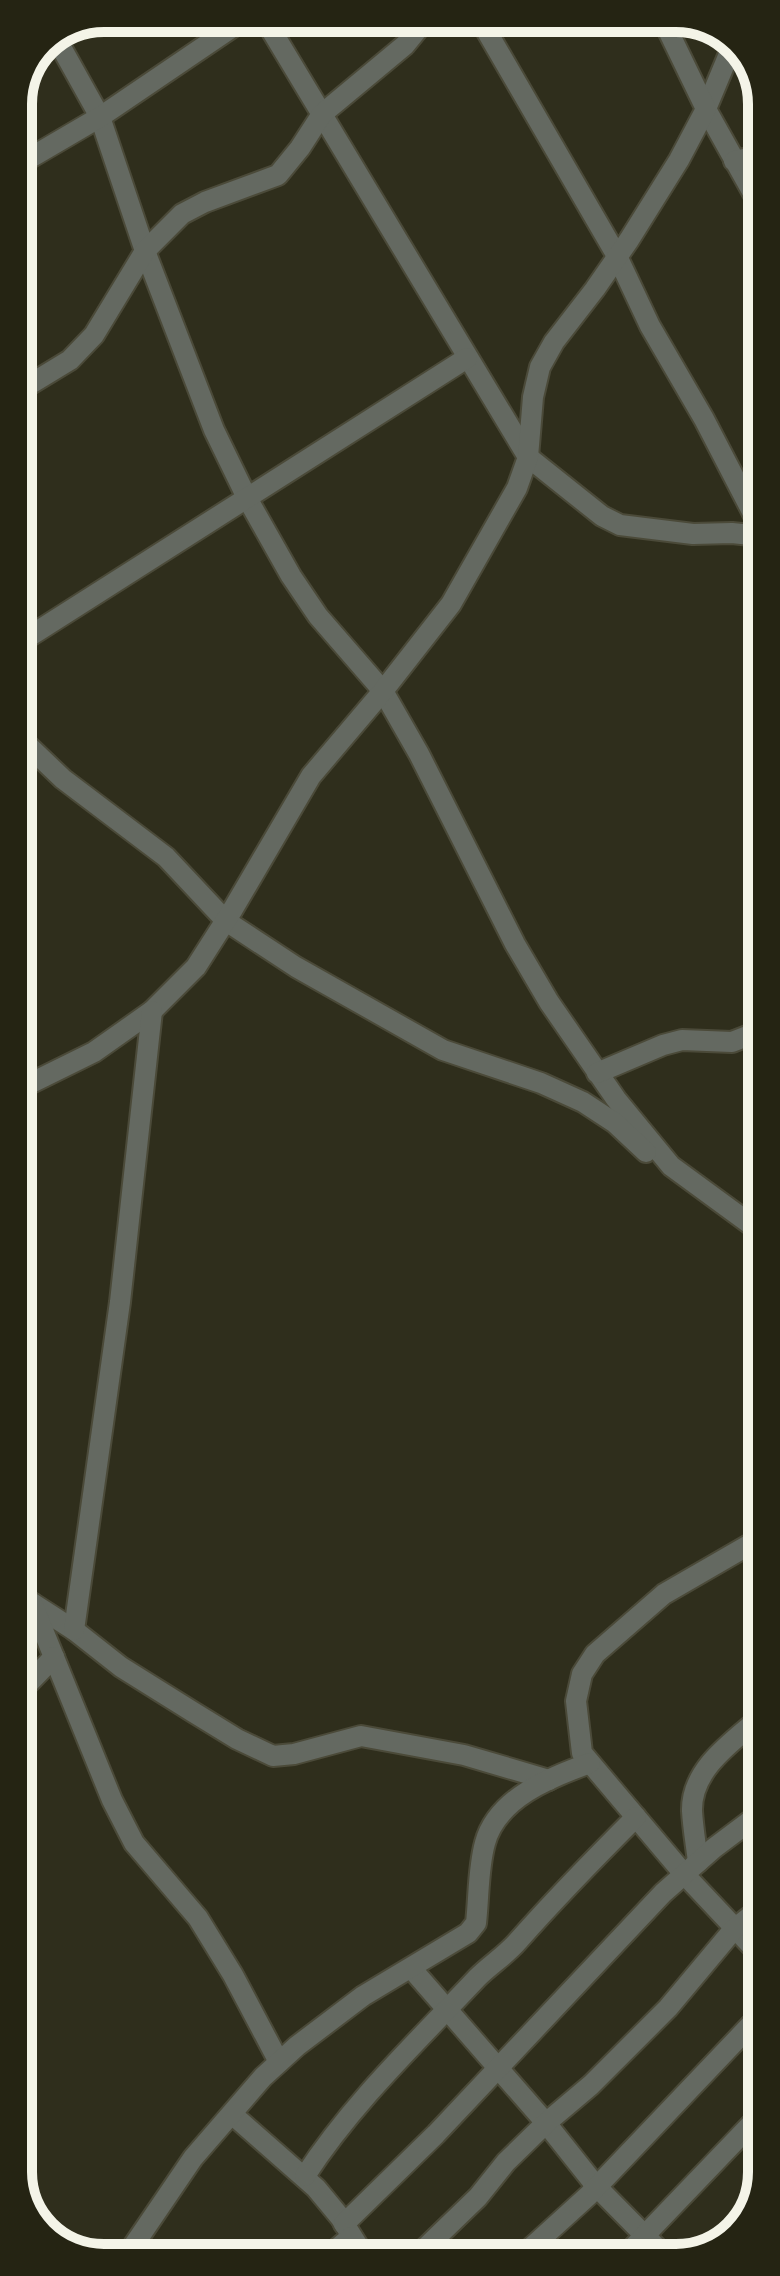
<svg xmlns="http://www.w3.org/2000/svg" width="780" height="2276" viewBox="0 0 780 2276" font-family="'Space Grotesk',sans-serif">
<rect width="100%" height="100%" fill="#2f2e1c"/>
<g fill="none" stroke-linecap="round" stroke-linejoin="round">
<g stroke="#4b4a39" stroke-width="24">
<g id="minor">
<path d="M 264,18 L 528,457 L 602,516 L 620,525 L 693,534 L 732,533 L 760,536"/>
<path d="M 479,18 L 617,256 L 650,326 L 704,419 L 760,527"/>
<path d="M 56,38 L 100,117 L 145,251 L 214,430 L 247,498 L 291,576 L 318,616 L 383,691 L 419,754 L 515,944 L 549,1002 L 616,1099 L 671,1166 L 761,1232"/>
<path d="M 734,42 L 706,109 L 759,204"/>
<path d="M 734,161 L 759,156"/>
<path d="M 18,165 L 100,117 L 246,18"/>
<path d="M 19,391 L 70,360 L 94,335 L 145,251 L 182,214 L 205,202 L 278,175 L 300,148 L 322,114 L 405,45 L 427,18"/>
<path d="M 19,643 L 467,358"/>
<path d="M 19,737 L 63,779 L 166,857 L 226,921 L 296,967 L 443,1050 L 541,1083 L 583,1102 L 615,1123 L 646,1152"/>
<path d="M 597,1073 L 663,1045 L 682,1040 L 732,1042 L 760,1031"/>
<path d="M 19,1089 L 94,1052 L 152,1011 L 196,967 L 233,909 L 311,776 L 383,691 L 451,604 L 517,488 L 528,457 L 533,397 L 540,367 L 554,342 L 595,289 L 629,240 L 679,160 L 706,109 L 662,18"/>
<path d="M 761,1538 L 664,1594 L 595,1654 L 582,1674 L 576,1701 L 582,1753 L 684,1874 L 762,1957"/>
<path d="M 20,1598 L 32,1603 L 74,1630 L 121,1667 L 193,1712 L 237,1739 L 273,1756 L 294,1754 L 361,1736 L 464,1755 L 549,1780"/>
<path d="M 32,1603 L 112,1800 L 134,1843 L 198,1918 L 233,1975 L 279,2062"/>
<path d="M 74,1630 L 120,1302 L 152,1011"/>
<path d="M 20,1692 L 54,1657"/>
<path d="M 698,1862 C 696,1845 693,1828 692,1811 C 691,1769 732,1742 761,1717"/>
<path d="M 411,1968 L 546,2123 L 596,2186 L 664,2255"/>
<path d="M 233,2115 L 316,2188 L 340,2217 L 365,2257"/>
<path d="M 305,2176 C 353,2102 417,2042 477,1978 C 490,1965 506,1955 518,1941 C 556,1898 596,1857 636,1817"/>
<path d="M 344,2224 L 436,2134 L 663,1893 L 714,1848 L 762,1812"/>
<path d="M 417,2256 L 478,2197 L 506,2162 L 546,2123 L 591,2085 L 668,2008 L 734,1929 L 762,1907"/>
<path d="M 522,2256 L 589,2195 L 762,2013"/>
<path d="M 625,2256 L 762,2113"/>
<path d="M 327,2257 L 351,2237"/>
<path d="M 125,2258 L 193,2158 L 263,2077 L 297,2046 L 363,1996 L 468,1933 L 476,1923 C 479,1897 478,1868 485,1843 C 497,1798 551,1777 590,1763"/>
</g>
</g>
<use href="#minor" stroke="#646961" stroke-width="20"/>
</g>
<path d="M0 0H780V2276H0ZM104 32H676A72 72 0 0 1 748 104V2172A72 72 0 0 1 676 2244H104A72 72 0 0 1 32 2172V104A72 72 0 0 1 104 32Z" fill="#252413" fill-rule="evenodd"/>
<path fill="none" stroke="#f4f4e8" stroke-width="10" d="M104 32H676A72 72 0 0 1 748 104V2172A72 72 0 0 1 676 2244H104A72 72 0 0 1 32 2172V104A72 72 0 0 1 104 32Z"/>
</svg>
